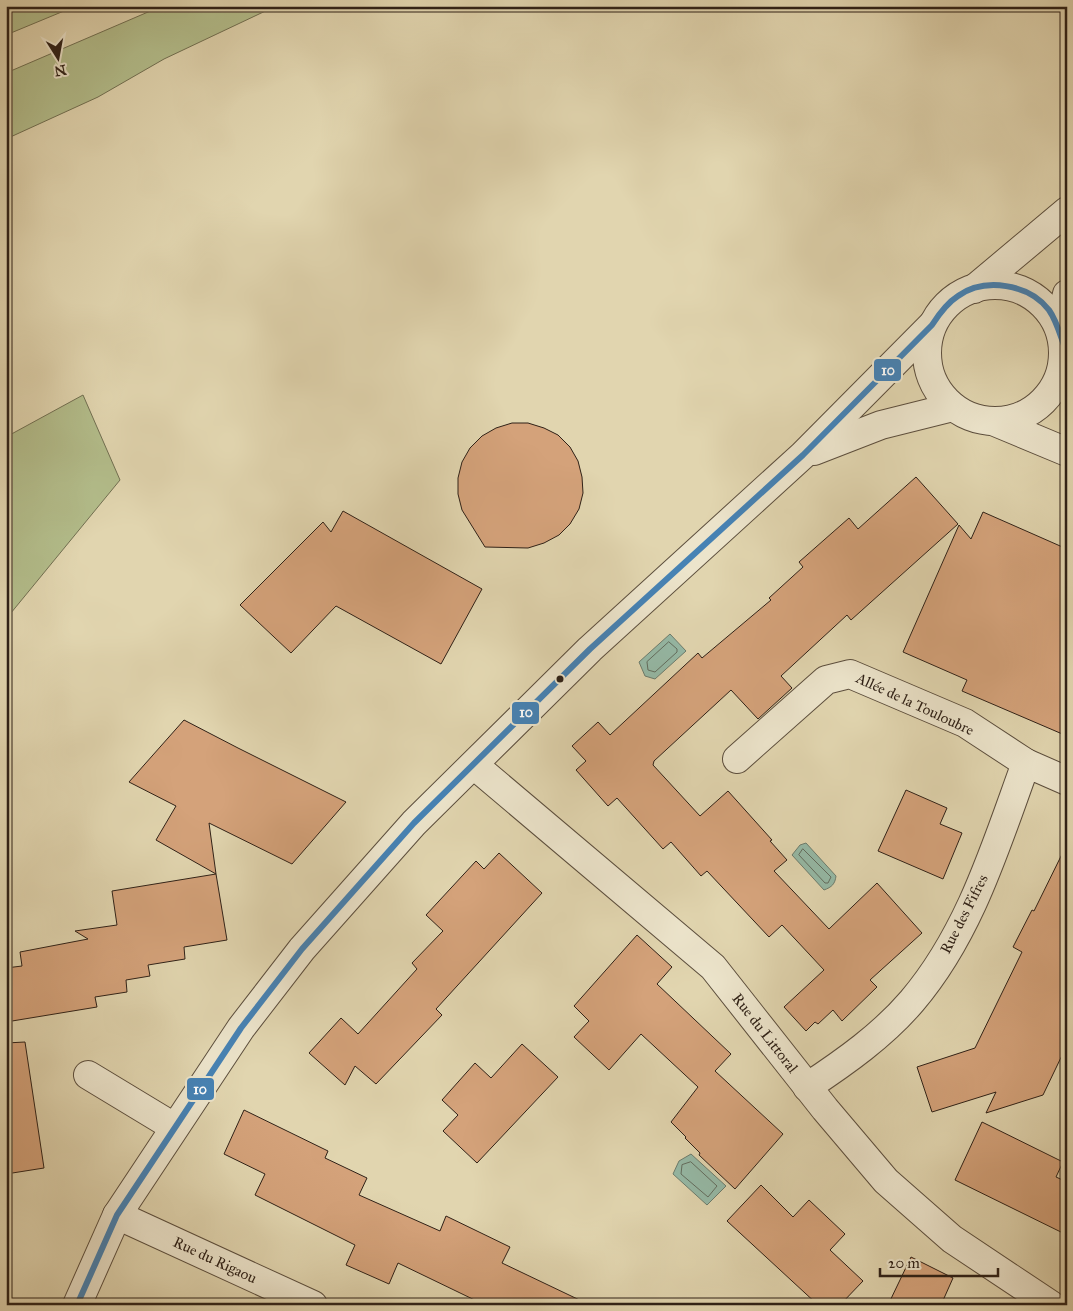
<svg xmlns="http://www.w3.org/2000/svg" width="1073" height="1311" viewBox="0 0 1073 1311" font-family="'IM FELL Great Primer',serif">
<rect width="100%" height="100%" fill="#e1d5af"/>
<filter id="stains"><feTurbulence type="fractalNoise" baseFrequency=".004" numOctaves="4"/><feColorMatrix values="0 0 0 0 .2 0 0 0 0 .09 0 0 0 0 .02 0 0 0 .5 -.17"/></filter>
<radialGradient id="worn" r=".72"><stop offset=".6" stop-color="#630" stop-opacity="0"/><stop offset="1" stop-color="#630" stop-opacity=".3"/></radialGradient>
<g fill="#b3bd8b" stroke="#716f51">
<path d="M 6,6 L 76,6 L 6,35 Z"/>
<path d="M 162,6 L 276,6 L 164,59 L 98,97 L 6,139 L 6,73 Z"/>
<path d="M 83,395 L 120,480 L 6,619 L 6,437 Z"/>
</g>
<g fill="#95b9a6" stroke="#6c7c6d">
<path d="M 670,634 L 686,651 L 655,679 L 645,676 L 639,662 Z"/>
<path d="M 806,843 L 836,876 C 835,884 832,887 824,890 L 792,855 L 800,845 Z"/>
<path d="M 691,1154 L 726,1186 L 707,1205 L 673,1174 L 679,1161 Z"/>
</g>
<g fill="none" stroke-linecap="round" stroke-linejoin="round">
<g stroke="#626d5e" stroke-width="1">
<path d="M 669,642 L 677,649 L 677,652 L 655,672 L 648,670 L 647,662 Z"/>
<path d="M 803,849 L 831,877 L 828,883 L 825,883 L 799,855 Z"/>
<path d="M 691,1162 L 717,1186 L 708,1197 L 681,1174 L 682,1165 Z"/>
</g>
</g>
<g fill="#d4a27a" stroke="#2f2117">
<path d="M 512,423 L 528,423 L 544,428 L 558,435 L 570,447 L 578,461 L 582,477 L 583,493 L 579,509 L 570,524 L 559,535 L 544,543 L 528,548 L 485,547 L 462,510 L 458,494 L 458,478 L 462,462 L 470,448 L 482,436 L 496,428 Z"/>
<path d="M 916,477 L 958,524 L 851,620 L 847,615 L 781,676 L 792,688 L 758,719 L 731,690 L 654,761 L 653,765 L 700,816 L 728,791 L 772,840 L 770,841 L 787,860 L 774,871 L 829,929 L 877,883 L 922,933 L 870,980 L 877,987 L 842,1021 L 833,1010 L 818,1024 L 815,1022 L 806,1031 L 784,1007 L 824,970 L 782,925 L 769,937 L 707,871 L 701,876 L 671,842 L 663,849 L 617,798 L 608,806 L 576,770 L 586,761 L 572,746 L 598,722 L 610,735 L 698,653 L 702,658 L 771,600 L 769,598 L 803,567 L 799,562 L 849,518 L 858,529 Z"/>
<path d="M 343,511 L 482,589 L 441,664 L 336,606 L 291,653 L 240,605 L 323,522 L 331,532 Z"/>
<path d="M 983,512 L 1067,549 L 1067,736 L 962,691 L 967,680 L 903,652 L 959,525 L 971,539 Z"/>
<path d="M 184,720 L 238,748 L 346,802 L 292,864 L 209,823 L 216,874 L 156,840 L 176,806 L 129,782 Z"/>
<path d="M 906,790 L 947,808 L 940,824 L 962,833 L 943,879 L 878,851 Z"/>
<path d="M 1067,844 L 1067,1045 L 1043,1095 L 986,1113 L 996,1092 L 932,1112 L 917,1067 L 975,1048 L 1022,952 L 1013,947 L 1032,910 L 1034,911 Z"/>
<path d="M 499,853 L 542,893 L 436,1009 L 442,1015 L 376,1084 L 355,1066 L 345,1085 L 309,1053 L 341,1018 L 358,1034 L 417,969 L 412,963 L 443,931 L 426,915 L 476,861 L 484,869 Z"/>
<path d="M 216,874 L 227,940 L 184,947 L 185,959 L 148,965 L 150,976 L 126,980 L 127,992 L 95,997 L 97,1007 L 6,1022 L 6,968 L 22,966 L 20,952 L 88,939 L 75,931 L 117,925 L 112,891 Z"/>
<path d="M 637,935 L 672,967 L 657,984 L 731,1054 L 715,1071 L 783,1134 L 735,1189 L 699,1155 L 700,1153 L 685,1138 L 686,1137 L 671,1122 L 698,1087 L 641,1034 L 609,1070 L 574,1037 L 589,1021 L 574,1006 Z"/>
<path d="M 25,1042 L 44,1168 L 6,1174 L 6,1043 Z"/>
<path d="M 522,1044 L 558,1077 L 477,1163 L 443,1131 L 458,1115 L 442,1100 L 475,1063 L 491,1078 Z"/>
<path d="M 244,1110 L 328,1151 L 325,1158 L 367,1178 L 359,1195 L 440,1231 L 446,1216 L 510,1247 L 502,1263 L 590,1305 L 485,1305 L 398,1263 L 389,1284 L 346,1265 L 355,1245 L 255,1195 L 265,1174 L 224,1154 Z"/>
<path d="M 982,1122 L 1063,1162 L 1056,1177 L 1067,1182 L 1067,1235 L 955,1180 Z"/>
<path d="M 761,1185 L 793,1217 L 809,1200 L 845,1234 L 830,1250 L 863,1281 L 840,1305 L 818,1305 L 727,1221 Z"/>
<path d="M 911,1257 L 953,1278 L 941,1305 L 888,1305 Z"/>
</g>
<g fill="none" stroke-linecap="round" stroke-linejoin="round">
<g stroke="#5c4e3d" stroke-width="30">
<g id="minor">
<circle cx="995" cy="353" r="68"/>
<path d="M 974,289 L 1067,211"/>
<path d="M 1059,327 L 1067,294"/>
<path d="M 995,422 L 1067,452"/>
<path d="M 814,451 L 881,425 L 953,407"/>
<path d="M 737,759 L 826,680 L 850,674 L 965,723 L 1026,763"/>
<path d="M 474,765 L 713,967 L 825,1109 L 886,1181 L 952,1239 L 1051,1305"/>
<path d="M 88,1075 L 174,1127"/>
<path d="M 807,1087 C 845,1062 883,1035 912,1001 C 970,933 996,845 1026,763 L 1067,781"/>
<path d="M 117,1215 L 313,1305"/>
<path d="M 77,1305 L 117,1215 L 241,1028 L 302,949 L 414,823 L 590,649 L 803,455 L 932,325"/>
</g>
</g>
<use href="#minor" stroke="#ece4cb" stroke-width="28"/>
<g stroke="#ece4cb" stroke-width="10">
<path id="bus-1" d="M 77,1305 L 117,1215 L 241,1028 L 302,949 L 414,823 L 590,649 L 803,455 L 932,325 C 939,314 947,303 958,296 C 985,277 1029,284 1049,310 C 1058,323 1061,339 1067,353"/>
</g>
<use href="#bus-1" stroke="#4682b4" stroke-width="6"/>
</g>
<circle fill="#2f2117" stroke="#ece4cb" stroke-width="2" cx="560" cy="679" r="4.5"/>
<g text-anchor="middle" stroke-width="4.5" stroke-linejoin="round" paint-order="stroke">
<g font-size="15" fill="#2f2117" stroke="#ece4cb">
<text transform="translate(915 704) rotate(25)" y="5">Allée de la Touloubre</text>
<text transform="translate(964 914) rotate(-63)" y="5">Rue des Fifres</text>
<text transform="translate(765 1033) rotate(52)" y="5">Rue du Littoral</text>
<text transform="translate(215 1260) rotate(25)" y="5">Rue du Rigaou</text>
</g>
</g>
<g stroke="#ece4cb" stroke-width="2">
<rect x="873" y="358" width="29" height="24" rx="5" fill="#4682b4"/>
<rect x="511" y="701" width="29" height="24" rx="5" fill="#4682b4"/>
<rect x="186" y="1077" width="29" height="24" rx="5" fill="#4682b4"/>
</g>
<g font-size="14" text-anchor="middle" font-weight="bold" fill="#fff">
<text x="888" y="375">10</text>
<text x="526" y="717">10</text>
<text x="200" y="1094">10</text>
</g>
<rect width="1073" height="1311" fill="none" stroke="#e1d5af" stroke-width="25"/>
<rect x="8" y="8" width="1058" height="1296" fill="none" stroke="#2f2117" stroke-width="2.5"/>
<rect x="12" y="12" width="1048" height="1286" fill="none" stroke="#2f2117"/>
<g transform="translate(58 58) rotate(169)" stroke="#ece4cb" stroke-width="4" paint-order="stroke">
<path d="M0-4L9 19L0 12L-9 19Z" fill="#2f2117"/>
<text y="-8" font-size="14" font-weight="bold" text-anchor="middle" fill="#2f2117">N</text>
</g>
<path d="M880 1268v8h118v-8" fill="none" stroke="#2f2117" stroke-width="2.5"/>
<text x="888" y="1268" font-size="15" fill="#2f2117" stroke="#ece4cb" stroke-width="4" paint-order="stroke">20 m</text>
<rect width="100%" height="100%" filter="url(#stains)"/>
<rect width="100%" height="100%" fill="url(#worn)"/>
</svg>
